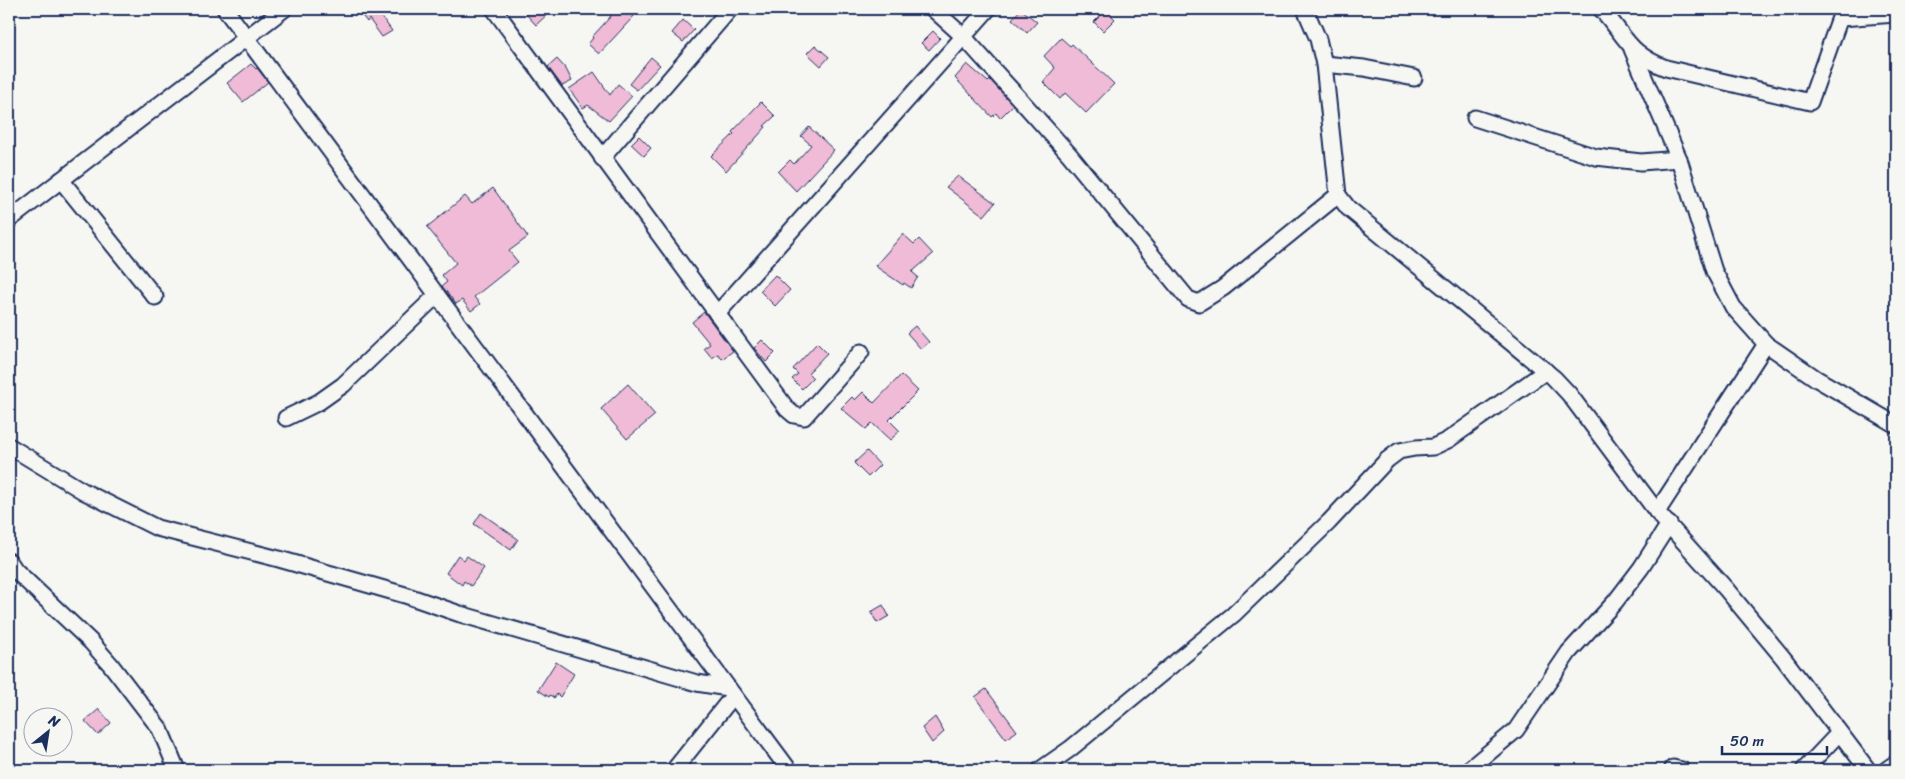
<svg xmlns="http://www.w3.org/2000/svg" width="1905" height="779" viewBox="0 0 1905 779" font-family="Sriracha,sans-serif">
<rect width="100%" height="100%" fill="#f6f6f2"/>
<filter id="ink" filterUnits="userSpaceOnUse"><feTurbulence type="fractalNoise" baseFrequency=".02" numOctaves="2"/><feDisplacementMap in="SourceGraphic" scale="10" xChannelSelector="R" yChannelSelector="G"/><feConvolveMatrix kernelMatrix="1 2 1 2 8 2 1 2 1" color-interpolation-filters="sRGB"/></filter>
<g filter="url(#ink)">
<g fill="#efbbd6" stroke="#1b2f5e">
<path d="M 357,9 L 383,9 L 378,12 L 392,31 L 382,37 L 369,19 L 367,22 Z"/>
<path d="M 532,9 L 553,9 L 536,25 L 526,14 Z"/>
<path d="M 614,9 L 626,9 L 634,16 L 599,54 L 588,44 L 593,38 L 592,37 L 611,16 L 609,14 Z"/>
<path d="M 1021,9 L 1037,22 L 1027,33 L 1012,19 Z"/>
<path d="M 1106,10 L 1115,19 L 1103,31 L 1094,22 Z"/>
<path d="M 683,20 L 694,30 L 683,42 L 672,33 Z"/>
<path d="M 933,31 L 940,38 L 929,50 L 921,43 Z"/>
<path d="M 1061,38 L 1070,46 L 1072,44 L 1114,84 L 1086,113 L 1065,93 L 1060,99 L 1043,82 L 1055,68 L 1044,56 Z"/>
<path d="M 815,45 L 829,57 L 821,66 L 807,53 Z"/>
<path d="M 651,57 L 660,65 L 637,90 L 629,84 Z"/>
<path d="M 557,59 L 566,69 L 572,81 L 562,86 L 548,67 Z"/>
<path d="M 251,64 L 256,69 L 257,68 L 268,82 L 243,102 L 227,83 Z"/>
<path d="M 967,64 L 988,82 L 990,80 L 1013,105 L 1000,118 L 996,113 L 992,117 L 955,78 Z"/>
<path d="M 594,72 L 610,95 L 618,84 L 632,96 L 609,121 L 588,105 L 583,108 L 569,89 Z"/>
<path d="M 761,102 L 775,116 L 764,126 L 766,127 L 726,171 L 711,156 L 734,134 L 732,132 Z"/>
<path d="M 809,127 L 834,150 L 796,191 L 778,172 L 790,160 L 794,164 L 811,145 L 801,136 Z"/>
<path d="M 639,136 L 651,148 L 644,156 L 631,144 Z"/>
<path d="M 958,176 L 995,203 L 984,216 L 946,187 Z"/>
<path d="M 493,188 L 528,237 L 509,251 L 518,262 L 474,297 L 480,304 L 471,311 L 462,300 L 456,304 L 442,286 L 447,282 L 442,275 L 456,263 L 427,227 L 465,196 L 472,204 Z"/>
<path d="M 903,234 L 914,244 L 919,239 L 933,254 L 912,272 L 918,277 L 911,288 L 904,283 L 903,285 L 875,266 Z"/>
<path d="M 775,275 L 790,290 L 775,306 L 760,291 Z"/>
<path d="M 704,312 L 733,351 L 722,359 L 718,354 L 712,358 L 704,348 L 710,344 L 692,322 Z"/>
<path d="M 915,326 L 929,342 L 921,349 L 907,333 Z"/>
<path d="M 762,340 L 775,353 L 766,362 L 754,348 Z"/>
<path d="M 817,343 L 827,353 L 808,373 L 813,378 L 802,389 L 792,379 L 798,374 L 793,369 Z"/>
<path d="M 901,375 L 918,391 L 889,420 L 900,431 L 890,440 L 872,423 L 866,429 L 841,408 L 852,397 L 855,400 L 863,392 L 874,403 Z"/>
<path d="M 628,384 L 655,415 L 627,439 L 601,409 Z"/>
<path d="M 867,451 L 880,465 L 868,477 L 854,463 Z"/>
<path d="M 481,513 L 518,539 L 511,550 L 474,524 Z"/>
<path d="M 458,555 L 464,560 L 467,556 L 484,568 L 471,586 L 464,581 L 462,585 L 446,573 Z"/>
<path d="M 883,605 L 889,616 L 877,623 L 871,612 Z"/>
<path d="M 556,662 L 574,674 L 560,697 L 557,694 L 554,698 L 550,695 L 549,697 L 538,690 Z"/>
<path d="M 986,689 L 1017,731 L 1006,739 L 975,697 Z"/>
<path d="M 99,709 L 111,723 L 98,735 L 85,721 Z"/>
<path d="M 935,717 L 944,732 L 932,743 L 922,728 Z"/>
</g>
<g fill="none" stroke-linecap="round" stroke-linejoin="round">
<g stroke="#1b2f5e" stroke-width="19">
<g id="street">
<path d="M 225,9 L 789,770"/>
<path d="M 494,9 L 787,409 L 794,415 L 804,417 L 861,352"/>
<path d="M 933,9 L 963,36 L 1069,154 L 1188,299 L 1199,303 L 1223,288 L 1338,195"/>
<path d="M 1305,9 L 1318,39 L 1324,64 L 1338,195 L 1348,208 L 1554,378 L 1569,394 L 1657,512 L 1726,589 L 1784,659 L 1868,770"/>
<path d="M 1601,9 C 1626,36 1628,54 1666,68 L 1810,102 L 1843,9"/>
<path d="M 1841,18 L 1896,14"/>
<path d="M 1632,49 L 1679,159 L 1714,271 L 1733,307 L 1766,344 L 1817,379 L 1896,425"/>
<path d="M 1324,64 L 1364,68 L 1414,78"/>
<path d="M 1475,118 L 1596,157 L 1641,162 L 1679,159"/>
<path d="M 602,158 L 730,9"/>
<path d="M 61,180 L 155,297"/>
<path d="M 9,220 L 284,9"/>
<path d="M 717,314 L 988,9"/>
<path d="M 286,418 L 319,402 L 343,385 L 437,295"/>
<path d="M 9,446 L 83,491 L 157,528 L 279,559 L 405,595 L 460,614 L 697,683 L 728,688"/>
<path d="M 1657,512 L 1766,344"/>
<path d="M 9,561 L 15,570 L 91,642 L 111,665 L 160,729 L 177,770"/>
<path d="M 1673,768 L 1682,770"/>
<path d="M 674,770 L 733,696"/>
<path d="M 1040,770 L 1070,749 L 1234,614 L 1329,522 L 1387,460 L 1399,451 L 1415,448 L 1433,447 L 1448,440 L 1546,371"/>
<path d="M 1468,770 L 1516,730 L 1569,652 L 1615,602 L 1641,568 L 1669,524"/>
<path d="M 1804,770 L 1839,733"/>
<path d="M 1886,770 L 1896,763"/>
</g>
</g>
<use href="#street" stroke="#f6f6f2" stroke-width="15"/>
</g>
</g>
<rect width="1905" height="779" fill="none" stroke="#f6f6f2" stroke-width="30"/>
<rect x="15" y="15" width="1875" height="749" fill="none" stroke="#1b2f5e" stroke-width="2" filter="url(#ink)"/>
<g transform="translate(48 732) rotate(30)"><circle r="24" fill="#f6f6f2" stroke="#9ea6b7"/>
<path d="M0-4L9 19L0 12L-9 19Z" fill="#1b2f5e"/>
<text y="-8" font-size="14" font-weight="bold" text-anchor="middle" fill="#1b2f5e">N</text>
</g>
<path d="M1722 746v8h105v-8" fill="none" stroke="#1b2f5e" stroke-width="2.5"/>
<text x="1730" y="746" font-size="15" fill="#1b2f5e" stroke="#f6f6f2" stroke-width="4" paint-order="stroke">50 m</text>
</svg>
